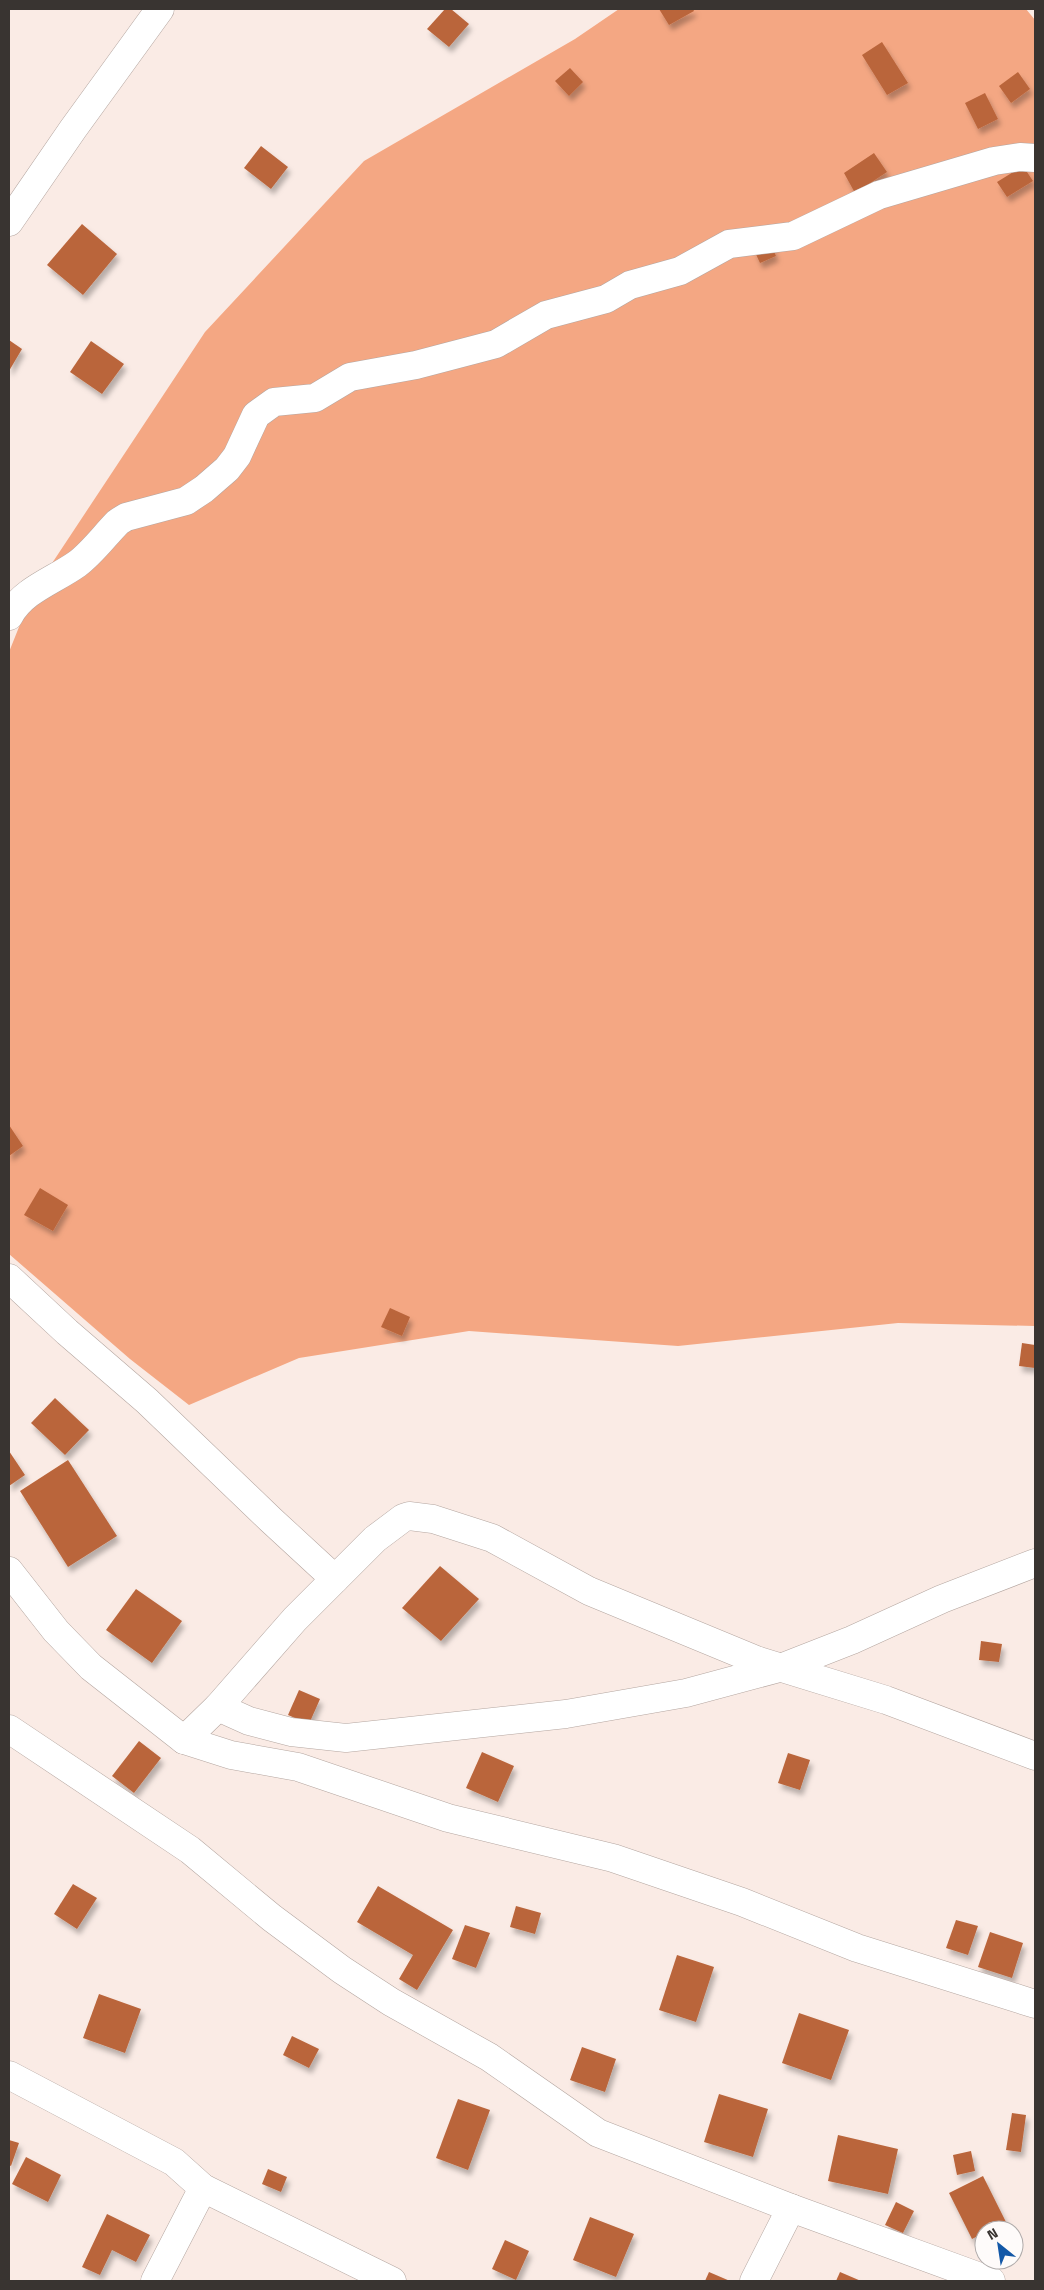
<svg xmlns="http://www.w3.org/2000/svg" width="1044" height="2290" viewBox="0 0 1044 2290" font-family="'Titillium Web',sans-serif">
<defs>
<filter id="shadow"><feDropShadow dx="3" dy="5.5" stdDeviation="2.5" flood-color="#0004"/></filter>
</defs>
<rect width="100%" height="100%" fill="#faebe5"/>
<path fill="#f4a783" d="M 619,9 L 1026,9 L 1035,20 L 1035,1326 L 898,1323 L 678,1346 L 469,1331 L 299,1358 L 189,1405 L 130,1359 L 9,1254 L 9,652 L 33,592 L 205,332 L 364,161 L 575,39 Z"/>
<g fill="#ba653b" filter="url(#shadow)">
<path d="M 445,9 L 451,9 L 469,24 L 449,47 L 427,29 Z"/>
<path d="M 659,9 L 693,9 L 694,11 L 669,25 Z"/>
<path d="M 882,42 L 908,83 L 887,95 L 862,55 Z"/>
<path d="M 570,68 L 583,82 L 569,96 L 555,81 Z"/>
<path d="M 1018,72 L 1030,89 L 1011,103 L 999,86 Z"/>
<path d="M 985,93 L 998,119 L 978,129 L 965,103 Z"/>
<path d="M 261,146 L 288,167 L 271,189 L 244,168 Z"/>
<path d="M 874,153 L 887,172 L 855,193 L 844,173 Z"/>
<path d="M 1023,166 L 1033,181 L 1007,197 L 997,182 Z"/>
<path d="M 82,224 L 117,254 L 83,295 L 47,265 Z"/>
<path d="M 770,243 L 776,256 L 760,263 L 754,250 Z"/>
<path d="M 9,340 L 22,349 L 9,371 Z"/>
<path d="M 91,341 L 124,364 L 102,394 L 70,372 Z"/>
<path d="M 9,1125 L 23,1146 L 9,1156 Z"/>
<path d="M 40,1188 L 68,1205 L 53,1231 L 24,1215 Z"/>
<path d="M 390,1308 L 410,1317 L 402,1336 L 381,1327 Z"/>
<path d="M 1022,1343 L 1035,1345 L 1035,1368 L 1019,1366 Z"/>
<path d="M 55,1398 L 89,1430 L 65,1455 L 31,1423 Z"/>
<path d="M 9,1451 L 25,1475 L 9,1486 Z"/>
<path d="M 68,1460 L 117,1536 L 68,1567 L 20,1491 Z"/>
<path d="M 440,1566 L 479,1599 L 441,1641 L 402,1608 Z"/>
<path d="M 136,1589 L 182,1621 L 152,1663 L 106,1630 Z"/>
<path d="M 981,1641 L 1002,1644 L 999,1662 L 979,1660 Z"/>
<path d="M 299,1690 L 320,1699 L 309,1724 L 288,1715 Z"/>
<path d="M 139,1741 L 161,1758 L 134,1793 L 112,1776 Z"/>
<path d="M 482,1752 L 514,1766 L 498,1802 L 466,1788 Z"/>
<path d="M 788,1753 L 810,1760 L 800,1790 L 778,1783 Z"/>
<path d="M 73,1884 L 97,1898 L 77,1929 L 54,1914 Z"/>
<path d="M 378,1886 L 453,1930 L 417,1990 L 399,1979 L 413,1955 L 357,1922 Z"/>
<path d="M 516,1906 L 541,1913 L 535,1934 L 510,1927 Z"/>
<path d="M 956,1920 L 978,1926 L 968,1955 L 946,1948 Z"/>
<path d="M 465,1925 L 490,1933 L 476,1968 L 452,1959 Z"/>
<path d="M 990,1932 L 1023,1943 L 1012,1978 L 978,1967 Z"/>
<path d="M 677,1955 L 714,1967 L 696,2022 L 659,2010 Z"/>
<path d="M 99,1994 L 141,2009 L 125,2053 L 83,2038 Z"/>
<path d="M 799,2013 L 849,2030 L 831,2080 L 782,2063 Z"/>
<path d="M 292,2036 L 319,2049 L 309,2068 L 283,2055 Z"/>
<path d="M 582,2047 L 616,2059 L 605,2092 L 570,2080 Z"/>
<path d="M 719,2094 L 768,2109 L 753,2157 L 704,2142 Z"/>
<path d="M 458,2099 L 490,2110 L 468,2170 L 436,2158 Z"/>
<path d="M 1012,2113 L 1026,2115 L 1021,2152 L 1006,2150 Z"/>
<path d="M 838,2135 L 898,2149 L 888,2194 L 828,2181 Z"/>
<path d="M 9,2140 L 19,2143 L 11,2166 L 9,2165 Z"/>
<path d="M 971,2151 L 975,2171 L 957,2175 L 953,2155 Z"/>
<path d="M 26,2157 L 61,2175 L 48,2202 L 12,2184 Z"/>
<path d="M 268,2169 L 287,2177 L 281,2192 L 262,2184 Z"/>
<path d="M 983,2176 L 1006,2222 L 990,2230 L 984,2230 L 984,2233 L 972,2239 L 949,2193 Z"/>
<path d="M 896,2202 L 914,2211 L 903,2233 L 885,2225 Z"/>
<path d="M 107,2214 L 150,2235 L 136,2262 L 112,2250 L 100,2275 L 82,2267 Z"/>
<path d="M 590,2217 L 634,2234 L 616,2277 L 573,2260 Z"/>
<path d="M 505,2240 L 529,2251 L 516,2280 L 492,2269 Z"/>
<path d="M 709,2272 L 730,2281 L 705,2281 Z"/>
<path d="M 840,2272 L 861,2281 L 836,2281 Z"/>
</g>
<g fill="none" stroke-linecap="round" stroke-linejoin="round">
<g stroke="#b4a6a0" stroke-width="29">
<g id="street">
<path d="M 9,222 L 73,129 L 160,9"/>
<path d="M 9,616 C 23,590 53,581 77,564 C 92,553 105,535 118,522 L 126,517 L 186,501 L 204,489 L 227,469 L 237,456 L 256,415 L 274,402 L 315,398 L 350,377 L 416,365 L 496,344 L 546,315 L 606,299 L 630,285 L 680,271 L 729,244 L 793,236 L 879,195 L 994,161 L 1020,157 L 1035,158"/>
<path d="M 9,1278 L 67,1332 L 147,1401 L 271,1520 L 335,1579"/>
<path d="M 9,1571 L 56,1631 L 91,1667 L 184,1740 L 231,1755 L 298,1767 L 448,1818 L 613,1858 L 742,1902 L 857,1948 L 1035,2004"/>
<path d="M 218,1707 L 295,1619 L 375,1539 L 403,1518 L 409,1516 L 433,1519 L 492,1538 L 589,1591 L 756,1660 L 886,1700 L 1035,1756"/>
<path d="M 9,1729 L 190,1850 L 272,1918 L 342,1970 L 391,2002 L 489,2057 L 598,2133 L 791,2208 L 991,2281"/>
<path d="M 184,1740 L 218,1707 L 249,1721 L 291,1732 L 346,1738 L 566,1714 L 686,1693 L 783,1667 L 852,1640 L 942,1599 L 1035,1563"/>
<path d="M 9,2075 L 174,2162 L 203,2188 L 392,2281"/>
<path d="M 155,2281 L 203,2188"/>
<path d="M 754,2281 L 791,2208"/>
</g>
</g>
<use href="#street" stroke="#fff" stroke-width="28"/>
</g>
<rect width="1044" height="2290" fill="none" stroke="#393431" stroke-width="20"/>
<g transform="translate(999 2245) rotate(330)"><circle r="24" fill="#fefbfa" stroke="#afabaa"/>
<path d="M0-4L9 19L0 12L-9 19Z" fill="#1358a7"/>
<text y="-8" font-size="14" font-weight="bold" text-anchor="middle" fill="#393431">N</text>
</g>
</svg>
